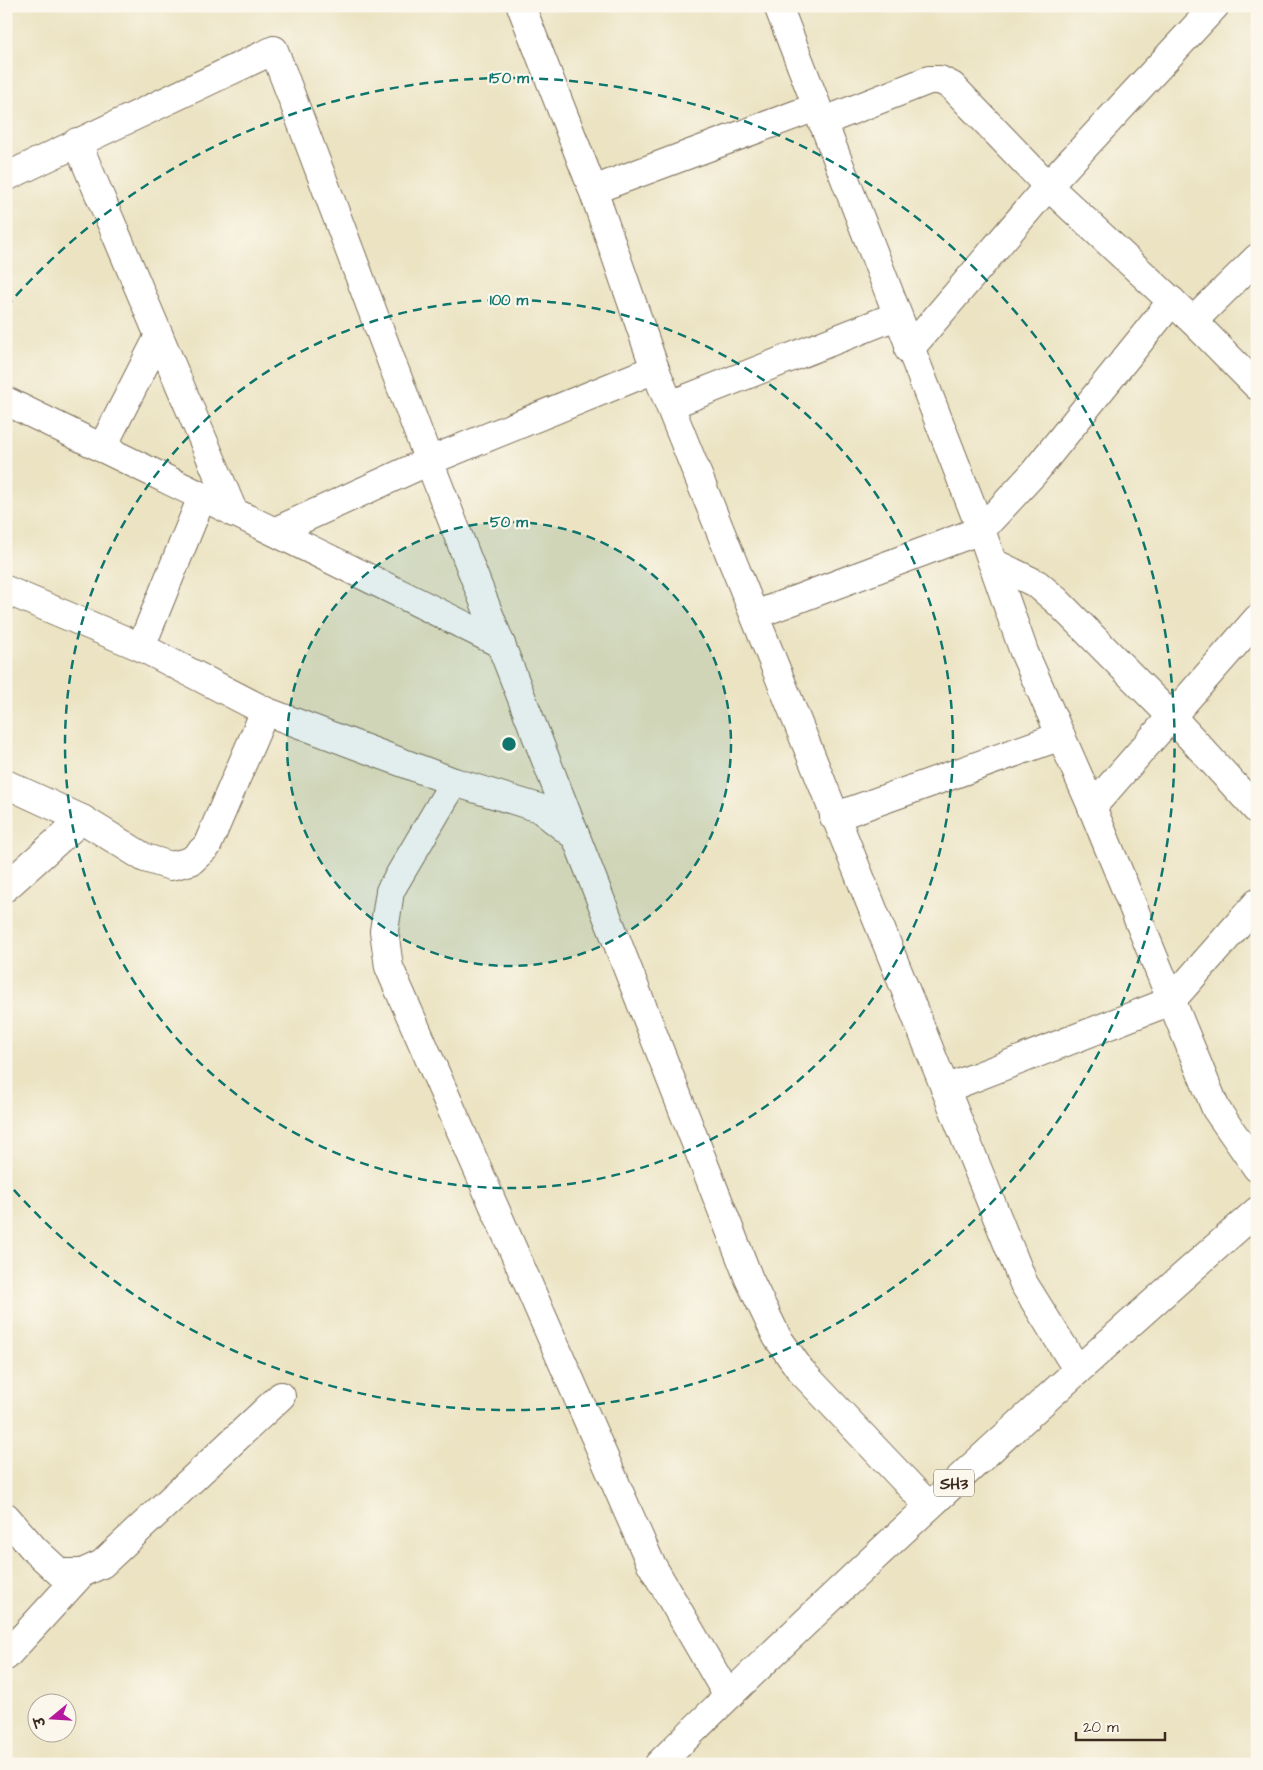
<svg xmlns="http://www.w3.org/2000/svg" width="1263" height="1770" viewBox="0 0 1263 1770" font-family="'Architects Daughter','Playpen Sans Deva',sans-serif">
<rect width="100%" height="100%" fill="#fbf7ec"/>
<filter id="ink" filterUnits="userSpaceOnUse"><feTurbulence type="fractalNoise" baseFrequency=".02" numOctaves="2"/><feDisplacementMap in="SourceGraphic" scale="10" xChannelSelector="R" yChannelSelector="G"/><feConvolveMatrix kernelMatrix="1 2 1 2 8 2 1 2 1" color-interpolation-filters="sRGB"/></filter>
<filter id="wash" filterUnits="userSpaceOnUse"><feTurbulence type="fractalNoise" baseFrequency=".0096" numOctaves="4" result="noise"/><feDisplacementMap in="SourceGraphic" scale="20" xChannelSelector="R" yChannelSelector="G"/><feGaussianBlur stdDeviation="1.12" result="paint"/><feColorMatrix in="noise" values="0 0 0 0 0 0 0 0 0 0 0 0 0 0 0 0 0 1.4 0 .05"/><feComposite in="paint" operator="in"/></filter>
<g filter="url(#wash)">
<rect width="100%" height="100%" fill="#ebe3c2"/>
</g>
<g filter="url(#ink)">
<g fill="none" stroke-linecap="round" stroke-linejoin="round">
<g stroke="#796b57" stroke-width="30">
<g id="minor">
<path d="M 521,6 L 593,190 L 655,369 L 1024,1284 L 1077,1369"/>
<path d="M 778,6 L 981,530 L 1024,652 L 1092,807 L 1216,1109 L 1257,1168"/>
<path d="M 822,122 L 929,80 L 940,80 L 952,86 L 1048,186 L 1193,321 L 1257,386"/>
<path d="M 77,142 L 234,513"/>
<path d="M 6,177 L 274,50 L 429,461 L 576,837"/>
<path d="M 593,190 L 816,107"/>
<path d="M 1193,321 L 1257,258"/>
<path d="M 909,350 L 1048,186 L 1215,6"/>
<path d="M 6,401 C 171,482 337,561 501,644"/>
<path d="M 670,405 L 896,316"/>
<path d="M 102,448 L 159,336"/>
<path d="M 276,531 L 429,461 L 655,369"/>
<path d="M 992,562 L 1037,584 L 1057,601 L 1171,716 L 1257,810"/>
<path d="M 6,590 L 141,647 L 265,711 L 454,782 L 539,808 L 576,837 L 749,1279 L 777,1337 L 801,1371 L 929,1506"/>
<path d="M 755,615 L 981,530 L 1033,474 L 1172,301"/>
<path d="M 141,647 L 202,497"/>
<path d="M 454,782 L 390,891 L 384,931 L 389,967 L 650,1562 L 728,1696"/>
<path d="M 6,784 L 82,819 L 145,858 L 171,866 L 191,861 L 207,846 L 265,711"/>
<path d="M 1092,807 L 1257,619"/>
<path d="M 834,817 L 1061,736"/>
<path d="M 6,887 L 82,819"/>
<path d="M 945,1089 L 1171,1001 L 1257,903"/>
<path d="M 6,1517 L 34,1549 L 60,1573 L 82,1573 L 102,1564 L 281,1396"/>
<path d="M 6,1656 L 82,1573"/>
</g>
</g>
<g stroke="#796b57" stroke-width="30">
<path id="primary" d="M 659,1764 C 853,1573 1053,1390 1257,1211"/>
</g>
<use href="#minor" stroke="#fff" stroke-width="28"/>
<use href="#primary" stroke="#fff" stroke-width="28"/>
</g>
</g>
<circle cx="509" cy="744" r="222" fill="#0f766e" fill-opacity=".12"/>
<g fill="none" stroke="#0f766e" stroke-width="2.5" stroke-dasharray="9 6">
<circle cx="509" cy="744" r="222"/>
<circle cx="509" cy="744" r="444"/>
<path d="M6 307A666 666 0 1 1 6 1181"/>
</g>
<g text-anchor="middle" stroke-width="4.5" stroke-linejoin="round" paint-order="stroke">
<rect fill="#fbf7ec" stroke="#75685c" stroke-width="1" x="934" y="1469.5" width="40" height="27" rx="4"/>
<g font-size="16" font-weight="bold" fill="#3b2a1e">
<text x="954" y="1489">SH3</text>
</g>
</g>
<circle cx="509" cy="744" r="8" fill="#0f766e" stroke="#fbf7ec" stroke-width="2.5"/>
<g font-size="15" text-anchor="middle" font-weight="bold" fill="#0f766e" stroke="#fbf7ec" stroke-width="4.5" stroke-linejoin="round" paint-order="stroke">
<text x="509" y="83">150 m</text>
<text x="509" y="305">100 m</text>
<text x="509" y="527">50 m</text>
</g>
<rect width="1263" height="1770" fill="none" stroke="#fbf7ec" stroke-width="25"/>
<g transform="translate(52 1718) rotate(252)"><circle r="24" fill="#fbf7ec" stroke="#aea59a"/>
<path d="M0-4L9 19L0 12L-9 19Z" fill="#b5179e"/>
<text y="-8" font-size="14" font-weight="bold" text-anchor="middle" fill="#3b2a1e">उ</text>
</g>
<path d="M1076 1732v8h89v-8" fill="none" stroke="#3b2a1e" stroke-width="2.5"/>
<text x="1083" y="1732" font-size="15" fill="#3b2a1e" stroke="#fbf7ec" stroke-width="4" paint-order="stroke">20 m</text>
</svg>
